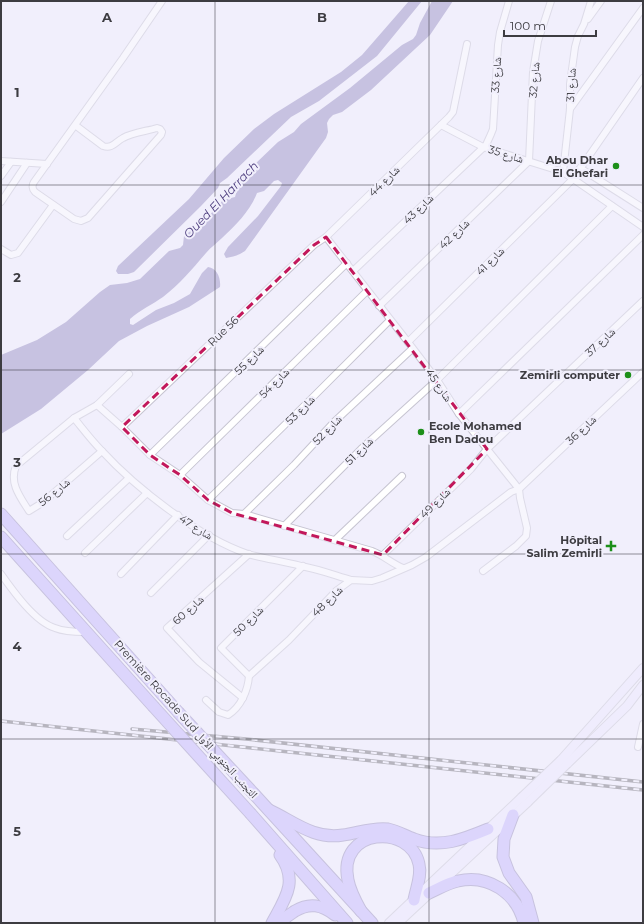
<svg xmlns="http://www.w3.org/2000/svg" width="644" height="924" viewBox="0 0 644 924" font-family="Montserrat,'Noto Naskh Arabic',sans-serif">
<rect width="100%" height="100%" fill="#f1effc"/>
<g fill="#958cc0">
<path d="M 409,1 L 422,1 L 377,56 L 319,101 L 291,117 L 227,178 L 220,183 L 218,188 L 201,206 L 134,272 L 128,274 L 118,274 L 116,271 L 118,266 L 189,199 L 224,158 L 254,129 L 274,114 L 341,72 L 362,55 Z"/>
<path d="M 432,1 L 453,1 L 430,35 L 371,90 L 342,112 L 333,115 L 329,119 L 327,123 L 328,132 L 326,138 L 245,251 C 239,255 233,257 226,258 L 224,254 L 228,247 L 258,216 L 281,186 L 282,183 L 278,180 L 274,181 L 264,191 L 257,193 C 250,211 236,225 222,238 C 217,243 211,247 206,253 C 193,268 180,284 163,297 C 153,304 140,310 130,319 L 130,324 L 133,325 L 156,310 L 174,303 L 190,294 L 202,273 L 208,267 C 217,268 221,278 220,287 L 189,307 L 147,326 L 119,341 L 88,370 L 41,409 L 1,434 L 1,355 L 37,340 L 66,322 L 100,292 L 110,285 L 127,283 L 140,279 L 169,251 L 180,248 L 183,245 L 184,236 L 206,219 L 223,200 L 235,197 L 237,190 L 235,183 L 278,142 L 294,132 L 301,124 L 350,88 L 402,45 L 413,39 L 416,35 L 420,23 Z"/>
</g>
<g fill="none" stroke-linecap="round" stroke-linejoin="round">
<g stroke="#c6c4d1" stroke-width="8">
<g id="street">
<path d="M 588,19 L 601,1"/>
<path d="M 570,109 L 643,8"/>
<path d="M 75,125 L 103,146 C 113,149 115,142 123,138 C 131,133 147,131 157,128 L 160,129 L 162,132 L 161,135 L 88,218 L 81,221 L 74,219 L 35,192 C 32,189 32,185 34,182 L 123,58 L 162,1"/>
<path d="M 441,125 L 483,147 L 563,172 L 643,227"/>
<path d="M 1,161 L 47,164"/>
<path d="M 580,168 L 643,208"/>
<path d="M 563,172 L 570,109 L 570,84 L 575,47 L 578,36 L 584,24 L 591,1"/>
<path d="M 1,176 L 11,162"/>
<path d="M 1,202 L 27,163"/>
<path d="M 326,237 L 408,342 L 437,380 L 459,414 L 519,489 L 520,498 L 527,528 L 526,536 L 516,546 L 483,571"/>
<path d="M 1,249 L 11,255 L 18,253 L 53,205"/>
<path d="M 353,271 L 486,145 L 491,134 L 493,129 L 498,45 L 500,32 L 509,1"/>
<path d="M 379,306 L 529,161 L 533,72 L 538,41 L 551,1"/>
<path d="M 408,342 L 573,179 L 643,78"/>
<path d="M 97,405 L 122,427 L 150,455 L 180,475 L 208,500 L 232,513 L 244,514 L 372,551 C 383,555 391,563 403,568"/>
<path d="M 459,414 L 643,235"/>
<path d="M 74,418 C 83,429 92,441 102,451 C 136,488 200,538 248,554 C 265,559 283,561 301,566 C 318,569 334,575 351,580"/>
<path d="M 122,427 L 314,245 L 326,237 L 449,117 L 453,112 L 467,44"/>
<path d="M 102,451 L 42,503 L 29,511 C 20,497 9,483 16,466 L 74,418 L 97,405 L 129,374"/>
<path d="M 150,455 L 347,263"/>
<path d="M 180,475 L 367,291"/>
<path d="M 208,500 L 305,405 L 390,320"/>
<path d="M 244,514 L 294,465 L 334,422 L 412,349"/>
<path d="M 284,526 L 361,449 L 437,380 L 612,206"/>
<path d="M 67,536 L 129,478"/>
<path d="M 335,540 L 402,476"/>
<path d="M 85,553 L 147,493"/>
<path d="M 383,555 L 471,469 L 487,449 L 643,301"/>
<path d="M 1,574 C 13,591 35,622 55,628 C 65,632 75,632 85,632"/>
<path d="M 121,574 L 178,515"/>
<path d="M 151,593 L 209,535"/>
<path d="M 249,676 L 221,648 L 303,566"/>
<path d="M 243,698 L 199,662 L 167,628 L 249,554"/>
<path d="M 206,700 L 219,712 L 228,715 C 241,707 248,690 249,676 L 289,640 L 336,591 L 351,580 L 372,581 L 382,578 L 412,565 L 426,557 L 511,492 L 519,489 L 643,372"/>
<path d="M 638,747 L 643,724"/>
</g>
</g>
<g stroke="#c6c4d1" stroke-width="10">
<g id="secondary">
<path d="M 561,760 L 643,668"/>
<path d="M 567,764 L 627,706 L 643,685"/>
<path d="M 389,923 L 522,797"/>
<path d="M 398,923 L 528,802"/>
</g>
</g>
<g stroke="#958cbb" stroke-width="13">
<g id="highway">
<path d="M 1,514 L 178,712"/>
<path d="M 1,537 L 153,706"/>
<path d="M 254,794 L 372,923"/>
<path d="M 269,810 C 293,821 314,840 343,835 C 358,833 373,827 388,829 C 398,831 405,836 414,839 C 440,849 464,839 488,829"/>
<path d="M 251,814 L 347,923"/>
<path d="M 513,815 L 504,839 L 503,857 L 509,873 L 526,897 L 533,923"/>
<path d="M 429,893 C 438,889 448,883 458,881 C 488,874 517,893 524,923"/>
<path d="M 361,911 C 356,902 350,891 348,880 C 337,828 410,823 419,864 C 422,876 416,888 414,900"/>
<path d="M 272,923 C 285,899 299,881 280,855"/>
<path d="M 280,923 C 284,918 289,915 295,911 C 310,902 322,905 335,915"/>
</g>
</g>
<use href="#street" stroke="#fff" stroke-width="6"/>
<use href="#secondary" stroke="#ede9fe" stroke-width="8"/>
<use href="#highway" stroke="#c4b7fd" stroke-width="11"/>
<g stroke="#717077" stroke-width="3.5">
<g id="rail">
<path d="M 1,721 L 643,790"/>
<path d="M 132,729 L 246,739 L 643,782"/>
</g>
</g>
<use href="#rail" stroke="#f1effc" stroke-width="2" stroke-dasharray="6" stroke-linecap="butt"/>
<g stroke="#c6c4d1" stroke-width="10" stroke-linecap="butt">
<g id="secondary-bridge">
<path d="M 522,797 L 561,760"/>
<path d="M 528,802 L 567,764"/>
</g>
</g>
<g stroke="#958cbb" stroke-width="13" stroke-linecap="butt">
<g id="highway-bridge">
<path d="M 153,706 L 251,814"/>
<path d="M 178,712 L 254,794"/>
</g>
</g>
<use href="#secondary-bridge" stroke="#ede9fe" stroke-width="8"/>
<use href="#highway-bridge" stroke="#c4b7fd" stroke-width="11"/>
</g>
<path d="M0 0H644V924H0ZM 326,237 L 487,449 L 383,555 L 232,513 L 208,500 L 180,475 L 150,455 L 122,427 L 314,245 Z" fill="#f1effc" fill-opacity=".55" fill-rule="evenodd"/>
<path fill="none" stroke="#c2185b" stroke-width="3" stroke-dasharray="8 5" stroke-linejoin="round" d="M 326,237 L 487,449 L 383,555 L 232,513 L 208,500 L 180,475 L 150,455 L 122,427 L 314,245 Z"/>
<path fill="none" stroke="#3d3c41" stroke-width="1" stroke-opacity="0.55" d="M 215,1 L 215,923M 429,1 L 429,923M 1,185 L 643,185M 1,370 L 643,370M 1,554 L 643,554M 1,739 L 643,739"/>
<g fill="#1c8f19" stroke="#f1effc" stroke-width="1.5">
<circle cx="616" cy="166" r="4"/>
<circle cx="628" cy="375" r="4"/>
<circle cx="421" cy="432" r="4"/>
<path d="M609 540h4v4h4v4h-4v4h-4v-4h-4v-4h4z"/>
</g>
<g text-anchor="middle" stroke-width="4" stroke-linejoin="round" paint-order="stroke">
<g font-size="11" fill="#3d3c41" stroke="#f1effc">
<text transform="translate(496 75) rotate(-86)" y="4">شارع 33</text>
<text transform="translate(534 80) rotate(-85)" y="4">شارع 32</text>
<text transform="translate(571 85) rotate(-87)" y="4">شارع 31</text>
<text transform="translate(506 154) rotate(17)" y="4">شارع 35</text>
<text transform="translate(384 181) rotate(-44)" y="4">شارع 44</text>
<text transform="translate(418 209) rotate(-44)" y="4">شارع 43</text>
<text transform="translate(454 234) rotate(-44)" y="4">شارع 42</text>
<text transform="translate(490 261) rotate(-45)" y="4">شارع 41</text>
<text transform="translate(223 331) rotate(-44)" y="4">Rue 56</text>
<text transform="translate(600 342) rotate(-43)" y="4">شارع 37</text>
<text transform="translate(249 360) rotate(-44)" y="4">شارع 55</text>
<text transform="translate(274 383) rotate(-45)" y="4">شارع 54</text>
<text transform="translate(439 385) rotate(55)" y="4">شارع 45</text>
<text transform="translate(300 410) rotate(-45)" y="4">شارع 53</text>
<text transform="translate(327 430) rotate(-46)" y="4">شارع 52</text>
<text transform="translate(581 430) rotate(-43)" y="4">شارع 36</text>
<text transform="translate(359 451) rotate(-44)" y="4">شارع 51</text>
<text transform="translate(54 492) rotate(-39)" y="4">شارع 56</text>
<text transform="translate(435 503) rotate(-44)" y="4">شارع 49</text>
<text transform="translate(196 527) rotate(32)" y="4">شارع 47</text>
<text transform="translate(327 601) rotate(-44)" y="4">شارع 48</text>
<text transform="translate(188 610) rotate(-42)" y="4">شارع 60</text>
<text transform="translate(248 621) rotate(-45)" y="4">شارع 50</text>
<text transform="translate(186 719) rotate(48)" y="4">Première Rocade Sud التجنب الجنوبي الأول</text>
</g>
<g font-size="11" font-weight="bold" fill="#3d3c41" stroke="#f1effc" text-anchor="end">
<text x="608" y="164">Abou Dhar<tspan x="608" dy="13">El Ghefari</tspan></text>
<text x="620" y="379">Zemirli computer</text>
<text x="429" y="430" text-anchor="start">Ecole Mohamed<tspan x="429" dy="13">Ben Dadou</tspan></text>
<text x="602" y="544">Hôpital<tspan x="602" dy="13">Salim Zemirli</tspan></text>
</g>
<g font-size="12" font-style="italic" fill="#4d3d7e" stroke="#f1effc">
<text transform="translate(221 200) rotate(-46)" y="4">Oued El Harrach</text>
</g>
</g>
<g font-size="13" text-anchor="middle" font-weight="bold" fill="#3d3c41" stroke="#f1effc" stroke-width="4" stroke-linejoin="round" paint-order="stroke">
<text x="107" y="22">A</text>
<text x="322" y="22">B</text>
<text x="17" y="97">1</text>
<text x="17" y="282">2</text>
<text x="17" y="467">3</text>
<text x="17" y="651">4</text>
<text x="17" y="836">5</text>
</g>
<rect width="644" height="924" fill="none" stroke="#3d3c41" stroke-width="4"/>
<path d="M504 30v6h92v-6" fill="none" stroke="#3d3c41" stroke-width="2"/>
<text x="510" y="30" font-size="12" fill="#3d3c41" stroke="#f1effc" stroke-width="3" paint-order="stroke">100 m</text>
</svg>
